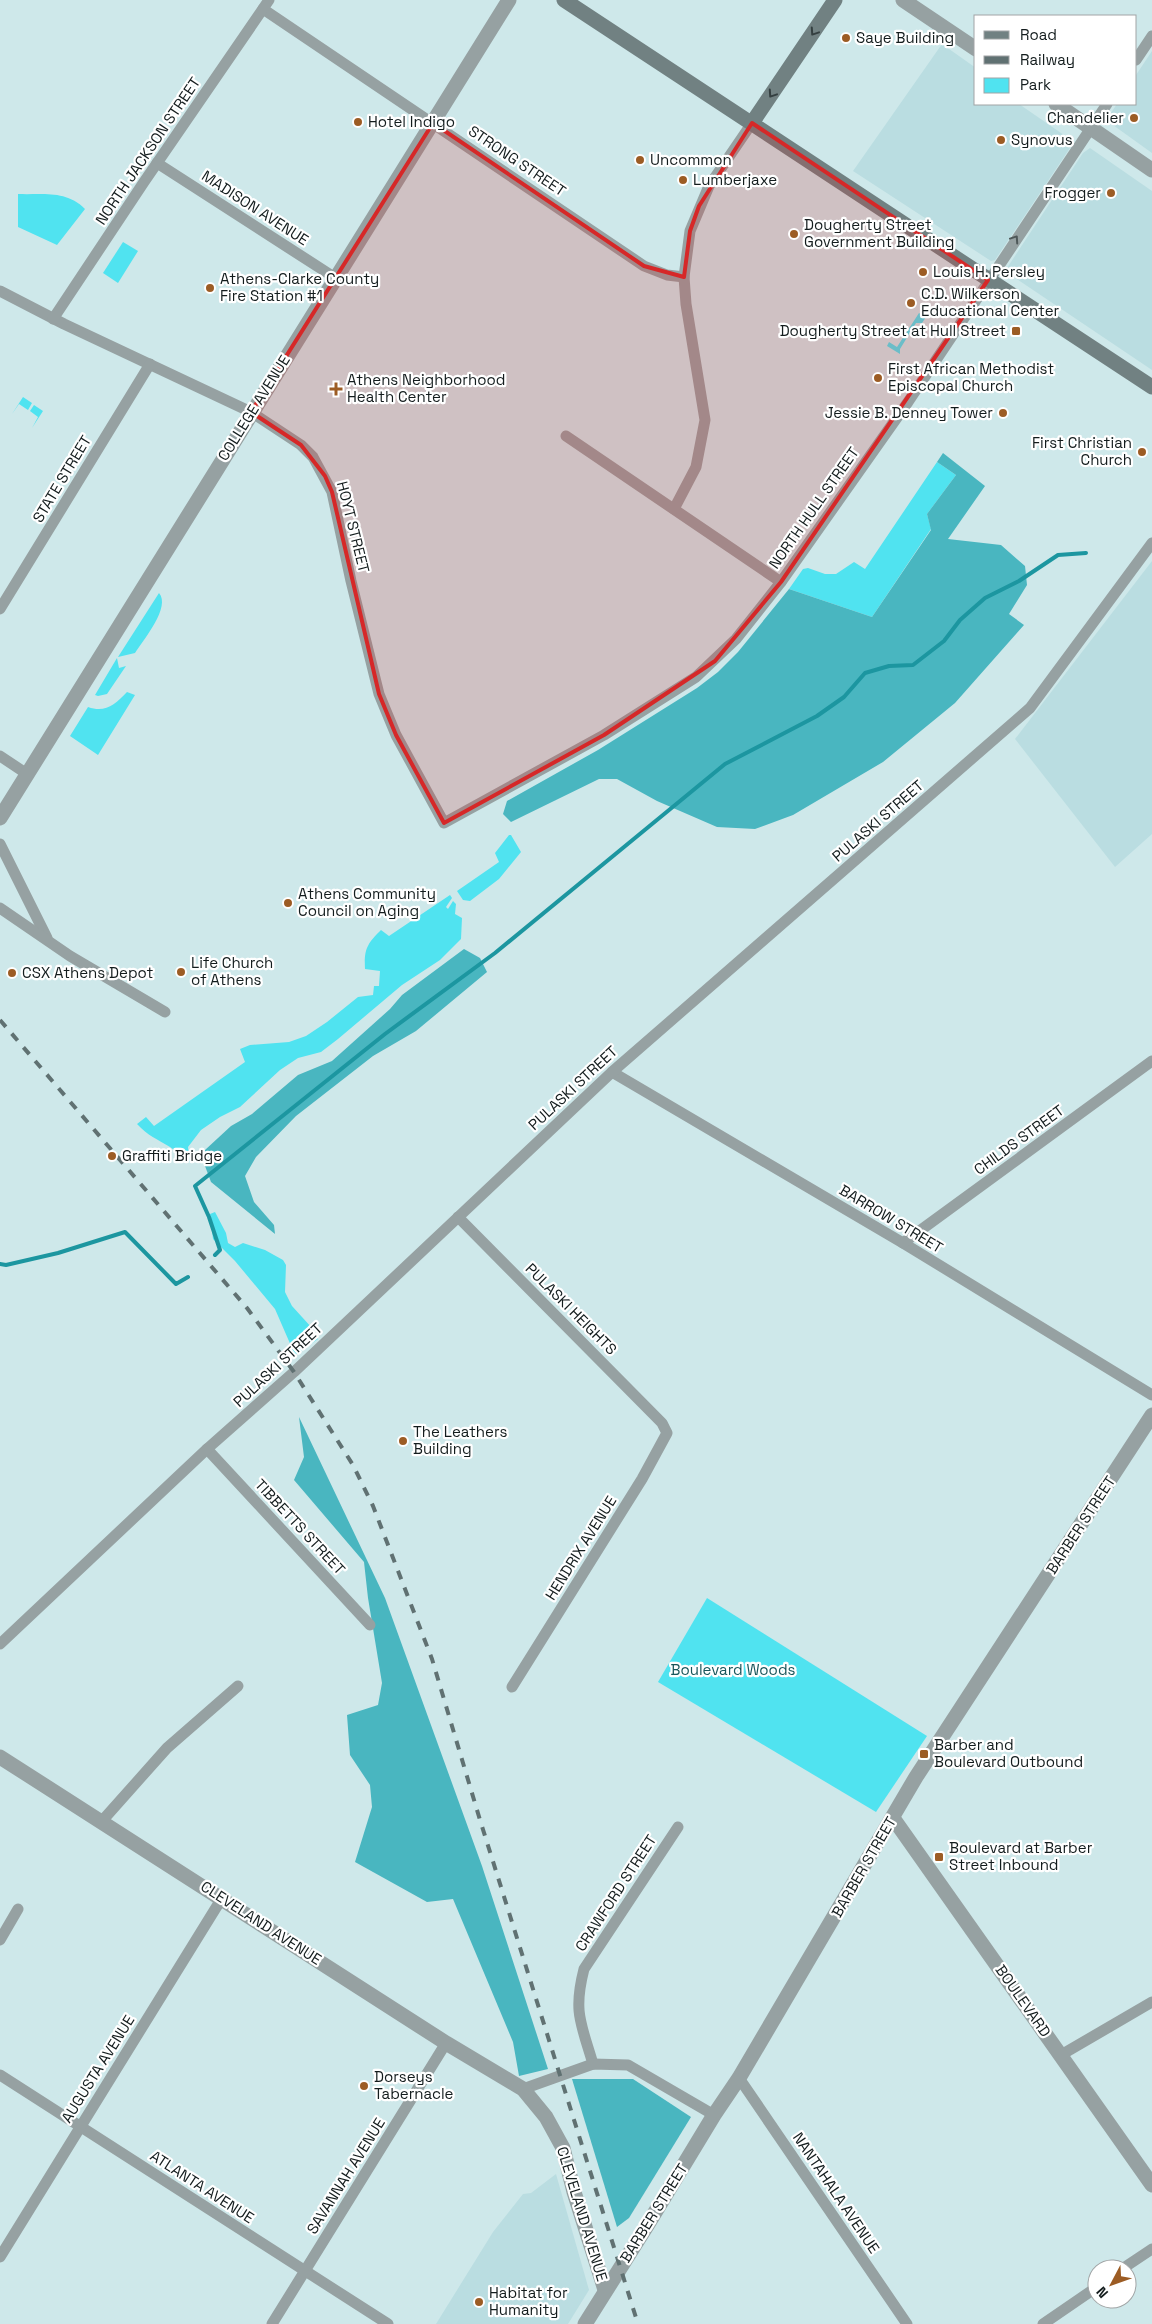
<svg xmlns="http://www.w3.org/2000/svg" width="1152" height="2324" viewBox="0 0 1152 2324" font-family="'Space Grotesk',sans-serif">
<rect width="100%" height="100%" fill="#cee8ea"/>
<g fill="#badde1">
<path d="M 942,44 L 976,68 L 976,104 L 1019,104 L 1074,142 L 995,260 L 991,261 L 853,171 Z"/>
<path d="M 1152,51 L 1152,153 L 1106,120 L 1117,104 L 1136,104 L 1136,75 Z"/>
<path d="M 1090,148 L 1152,191 L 1152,370 L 1005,271 L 1083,153 Z"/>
<path d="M 1152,561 L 1152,834 L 1115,867 L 1015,739 Z"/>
<path d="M 556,2174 L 589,2290 L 568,2324 L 436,2324 L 493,2232 L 523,2194 L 531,2193 Z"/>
</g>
<g fill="#50e3f0">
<path d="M 18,194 C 43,195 66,190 85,209 L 57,245 L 18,227 Z"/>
<path d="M 123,242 L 138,251 L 118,283 L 103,273 Z"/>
<path d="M 919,313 L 926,317 L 922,323 L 916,323 L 900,349 L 900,354 L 887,346 L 889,342 L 897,347 Z"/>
<path d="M 23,397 L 32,403 L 28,410 L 19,404 L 12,414 Z"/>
<path d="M 34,405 L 43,411 L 32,428 L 38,417 L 30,411 Z"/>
<path d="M 937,462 L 956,475 L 927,514 L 931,529 L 872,617 L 789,589 L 803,569 L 808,568 L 825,574 L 836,574 L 854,562 L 865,569 Z"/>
<path d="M 159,593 C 171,607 144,639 135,653 L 118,657 Z"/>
<path d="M 117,658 L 119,668 L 126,666 L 107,694 L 98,696 L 95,695 Z"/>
<path d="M 127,692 L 135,695 L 98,755 L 70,736 L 88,707 C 105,713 115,705 127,692 Z"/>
<path d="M 509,835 L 511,835 L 521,852 L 499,879 L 470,901 L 463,900 L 457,891 L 499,862 L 495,853 Z"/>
<path d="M 450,895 L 452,898 L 446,907 L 448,909 L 453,901 L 456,904 L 455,914 L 462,918 L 461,939 L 440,960 L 402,985 L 338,1039 L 321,1052 L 298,1058 L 280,1070 L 240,1107 L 220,1117 L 201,1130 L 188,1147 L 190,1162 C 181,1158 178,1152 170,1147 C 157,1139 148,1136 137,1124 L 146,1117 L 154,1126 L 245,1062 L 240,1049 L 250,1045 L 289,1042 L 306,1036 L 327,1022 L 358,997 L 373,995 L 374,986 L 379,986 L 380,971 L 365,969 C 364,949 367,944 381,930 L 389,936 Z"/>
<path d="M 215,1212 L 226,1233 L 228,1243 L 235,1247 L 243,1243 L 265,1250 L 283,1260 L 286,1265 L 285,1292 L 292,1306 L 312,1328 L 318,1339 L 295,1355 L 275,1309 L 235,1261 L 213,1239 L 210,1214 Z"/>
<path d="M 707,1598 L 927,1736 L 876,1812 L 658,1682 Z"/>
</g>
<g fill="#49b6c0">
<path d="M 943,453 L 985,486 L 948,539 L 1001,545 L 1025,566 L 1027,585 L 1009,614 L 1024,625 L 955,703 L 883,762 L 793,815 L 755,829 L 717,827 L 657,801 L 617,779 L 599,779 L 511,822 L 503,814 L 507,801 L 598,750 L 697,688 L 718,672 L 738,652 L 789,589 L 872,617 L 931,530 L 927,514 L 956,475 L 937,462 Z"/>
<path d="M 464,949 L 480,958 L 487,972 L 416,1031 L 373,1056 L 296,1116 L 256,1157 L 245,1176 L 254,1202 L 274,1225 L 275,1234 L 211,1182 L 205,1166 L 205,1150 L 231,1126 L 252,1114 L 298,1075 L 332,1061 L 390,1009 L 402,995 Z"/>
<path d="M 299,1417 L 385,1598 L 482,1866 L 548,2069 L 519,2076 L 513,2042 L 453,1899 L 427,1902 L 355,1862 L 372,1807 L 370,1785 L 350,1755 L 347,1715 L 378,1705 L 382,1683 L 368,1598 L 364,1562 L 294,1480 L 304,1457 Z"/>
<path d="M 572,2079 L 633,2079 L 691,2117 L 629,2218 L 617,2227 Z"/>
</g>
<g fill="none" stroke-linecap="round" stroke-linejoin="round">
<g stroke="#1c96a0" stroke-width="4">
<path d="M 215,1255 L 220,1250 L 209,1217 L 195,1186 L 385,1034 L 495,953 L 725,764 L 817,716 L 844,697 L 865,673 L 889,666 L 913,665 L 944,641 L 960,620 L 985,598 L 1019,581 L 1058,555 L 1086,553"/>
<path d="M 0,1264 L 6,1265 L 58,1253 L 125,1232 L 176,1284 L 188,1277"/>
</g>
<g stroke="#96a1a2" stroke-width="11">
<path d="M 263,9 L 644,266 L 667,275 L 684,277"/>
<path d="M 1136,60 L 1152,36"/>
<path d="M 157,163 L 337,279"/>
<path d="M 0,291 L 64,324 L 251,412 L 301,445 L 313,457 L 332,492 L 351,581 L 379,694 L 396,735 L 444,823 L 604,735 L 696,677 L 736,639 L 781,582 L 908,402 L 1107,104"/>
<path d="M 53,319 L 144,182 L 269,0"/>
<path d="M 566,436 L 781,582"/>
<path d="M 674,509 L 696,467 L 705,420 L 686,304 L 684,277 L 690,231 L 709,186 L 752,123"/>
<path d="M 0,609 L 150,364"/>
<path d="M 0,756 L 27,774"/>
<path d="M 0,844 L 47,938"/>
<path d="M 0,908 L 70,956 L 165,1012"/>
<path d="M 612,1072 L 903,1243 L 1152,1395"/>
<path d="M 458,1217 L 662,1423 L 667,1433 L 642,1479 L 512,1687"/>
<path d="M 903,1243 L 1152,1061"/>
<path d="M 207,1449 L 370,1625"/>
<path d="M 0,1644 L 207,1449 L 294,1372 L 612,1072 L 1030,708 L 1152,543"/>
<path d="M 102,1821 L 167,1748 L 238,1686"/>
<path d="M 0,1940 L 18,1909"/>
<path d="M 1061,2055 L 1152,2002"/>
<path d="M 593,2064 C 581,2023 573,2012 584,1969 L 678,1827"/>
<path d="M 0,2075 L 388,2324"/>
<path d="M 739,2078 L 907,2324"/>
<path d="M 523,2089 L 593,2064 L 628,2065 L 714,2115"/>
<path d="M 0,2257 L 222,1898"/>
<path d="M 1122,2269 L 1152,2249"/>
<path d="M 272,2324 L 446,2043"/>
<path d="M 1043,2324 L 1097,2287"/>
</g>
<g stroke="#96a1a2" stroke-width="15">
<path d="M 903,0 L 976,49"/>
<path d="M 1056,104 L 1152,170"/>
<path d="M 0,818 L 509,0"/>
<path d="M 0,1757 L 446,2043 L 523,2089 L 546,2117 L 563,2148 L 574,2192 L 605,2290"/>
<path d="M 893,1818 L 1152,2185"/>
<path d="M 585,2324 L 648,2224 L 714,2115 L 739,2078 L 916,1777 L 1152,1415"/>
</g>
<g stroke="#718182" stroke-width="15">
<path d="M 564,0 L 1152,387"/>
<path d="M 752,123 L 835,0"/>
</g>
<path stroke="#607172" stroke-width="4" stroke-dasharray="9 9" stroke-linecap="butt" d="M 0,1020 L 247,1308 L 294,1372 L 353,1465 L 373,1506 L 432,1659 L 480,1820 L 638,2324"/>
</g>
<defs><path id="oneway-chevron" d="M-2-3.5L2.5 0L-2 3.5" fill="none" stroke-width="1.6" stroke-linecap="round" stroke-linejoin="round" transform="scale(1.25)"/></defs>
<g stroke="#343f40">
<use href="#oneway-chevron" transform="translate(814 32) rotate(124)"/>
<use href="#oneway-chevron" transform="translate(772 94) rotate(124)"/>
</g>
<use stroke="#4e5859" href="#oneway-chevron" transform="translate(1015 239) rotate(-56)"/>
<path fill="#d62828" fill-opacity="0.2" stroke="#d62828" stroke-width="4" stroke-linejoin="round" d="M 433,123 L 644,266 L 684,277 L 690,231 L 699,206 L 752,123 L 988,280 L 781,582 L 715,661 L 604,735 L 444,823 L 396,735 L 379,694 L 332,492 L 325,476 L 301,445 L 251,412 Z"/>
<g fill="#9c5c24" stroke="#fff" stroke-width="2">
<circle cx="846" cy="38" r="5"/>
<circle cx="1134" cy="118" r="5"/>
<circle cx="358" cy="122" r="5"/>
<circle cx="1001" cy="140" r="5"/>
<circle cx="640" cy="160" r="5"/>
<circle cx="683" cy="180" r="5"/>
<circle cx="1111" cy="193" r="5"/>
<circle cx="794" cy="234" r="5"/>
<circle cx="923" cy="272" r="5"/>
<circle cx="210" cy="288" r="5"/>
<circle cx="911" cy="303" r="5"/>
<rect x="1011" y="326" width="10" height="10" rx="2.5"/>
<circle cx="878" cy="378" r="5"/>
<path d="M333.5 381.5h5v5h5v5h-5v5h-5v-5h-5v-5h5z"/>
<circle cx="1003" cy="413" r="5"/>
<circle cx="1142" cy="452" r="5"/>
<circle cx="288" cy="903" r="5"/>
<circle cx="181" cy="972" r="5"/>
<circle cx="12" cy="973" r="5"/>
<circle cx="112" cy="1156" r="5"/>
<circle cx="403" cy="1441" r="5"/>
<rect x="919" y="1749" width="10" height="10" rx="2.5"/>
<rect x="934" y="1852" width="10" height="10" rx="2.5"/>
<circle cx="364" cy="2086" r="5"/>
<circle cx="479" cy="2302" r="5"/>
</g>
<g text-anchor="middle" stroke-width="4.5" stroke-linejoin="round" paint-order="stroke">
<g font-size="15" fill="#131c1d" stroke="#fff" text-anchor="start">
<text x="856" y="43">Saye Building</text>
<text x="1124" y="123" text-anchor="end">Chandelier</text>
<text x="368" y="127">Hotel Indigo</text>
<text x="1011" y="145">Synovus</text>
<text x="650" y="165">Uncommon</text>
<text x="693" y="185">Lumberjaxe</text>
<text x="1101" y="198" text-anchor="end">Frogger</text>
<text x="804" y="230">Dougherty Street<tspan x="804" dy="17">Government Building</tspan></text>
<text x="933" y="277">Louis H. Persley</text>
<text x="220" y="284">Athens-Clarke County<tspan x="220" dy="17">Fire Station #1</tspan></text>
<text x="921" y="299">C.D. Wilkerson<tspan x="921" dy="17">Educational Center</tspan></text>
<text x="1006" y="336" text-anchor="end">Dougherty Street at Hull Street</text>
<text x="888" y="374">First African Methodist<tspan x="888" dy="17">Episcopal Church</tspan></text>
<text x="347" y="385">Athens Neighborhood<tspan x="347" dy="17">Health Center</tspan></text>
<text x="993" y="418" text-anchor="end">Jessie B. Denney Tower</text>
<text x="1132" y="448" text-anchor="end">First Christian<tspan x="1132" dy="17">Church</tspan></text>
<text x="298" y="899">Athens Community<tspan x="298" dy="17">Council on Aging</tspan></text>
<text x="191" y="968">Life Church<tspan x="191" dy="17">of Athens</tspan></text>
<text x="22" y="978">CSX Athens Depot</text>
<text x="122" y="1161">Graffiti Bridge</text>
<text x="413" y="1437">The Leathers<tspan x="413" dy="17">Building</tspan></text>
<text x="934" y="1750">Barber and<tspan x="934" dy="17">Boulevard Outbound</tspan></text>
<text x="949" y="1853">Boulevard at Barber<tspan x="949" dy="17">Street Inbound</tspan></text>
<text x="374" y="2082">Dorseys<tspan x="374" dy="17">Tabernacle</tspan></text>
<text x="489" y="2298">Habitat for<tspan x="489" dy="17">Humanity</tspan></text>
</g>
<g font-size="15" fill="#131c1d" stroke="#fff">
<text transform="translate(148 151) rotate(-56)" y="5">NORTH JACKSON STREET</text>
<text transform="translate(517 161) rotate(34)" y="5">STRONG STREET</text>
<text transform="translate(255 208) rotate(33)" y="5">MADISON AVENUE</text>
<text transform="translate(254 408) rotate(-58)" y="5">COLLEGE AVENUE</text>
<text transform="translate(62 479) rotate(-59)" y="5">STATE STREET</text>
<text transform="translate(814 508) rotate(-55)" y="5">NORTH HULL STREET</text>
<text transform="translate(353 527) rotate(76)" y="5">HOYT STREET</text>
<text transform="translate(878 821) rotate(-41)" y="5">PULASKI STREET</text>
<text transform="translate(573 1088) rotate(-43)" y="5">PULASKI STREET</text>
<text transform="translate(1019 1140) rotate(-36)" y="5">CHILDS STREET</text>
<text transform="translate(891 1219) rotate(31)" y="5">BARROW STREET</text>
<text transform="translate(571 1309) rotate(45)" y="5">PULASKI HEIGHTS</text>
<text transform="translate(278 1365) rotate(-43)" y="5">PULASKI STREET</text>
<text transform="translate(1081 1525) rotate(-57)" y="5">BARBER STREET</text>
<text transform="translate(300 1527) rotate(47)" y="5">TIBBETTS STREET</text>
<text transform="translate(581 1548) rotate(-58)" y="5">HENDRIX AVENUE</text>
<text transform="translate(864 1867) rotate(-60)" y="5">BARBER STREET</text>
<text transform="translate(616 1893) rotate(-57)" y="5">CRAWFORD STREET</text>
<text transform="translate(261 1923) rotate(33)" y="5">CLEVELAND AVENUE</text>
<text transform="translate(1023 2001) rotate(55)" y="5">BOULEVARD</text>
<text transform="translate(98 2069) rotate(-58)" y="5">AUGUSTA AVENUE</text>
<text transform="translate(346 2176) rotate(-58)" y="5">SAVANNAH AVENUE</text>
<text transform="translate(202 2187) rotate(33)" y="5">ATLANTA AVENUE</text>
<text transform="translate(836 2193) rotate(56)" y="5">NANTAHALA AVENUE</text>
<text transform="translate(654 2213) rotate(-58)" y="5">BARBER STREET</text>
<text transform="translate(582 2214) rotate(73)" y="5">CLEVELAND AVENUE</text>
</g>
<g font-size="15" fill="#18565b" stroke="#fff">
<text x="733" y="1675">Boulevard Woods</text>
</g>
</g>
<rect x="974" y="15" width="162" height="90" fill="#ffffff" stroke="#a1a4a5"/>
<rect x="984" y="31" width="25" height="8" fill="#718182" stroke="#a1a4a5"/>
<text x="1020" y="40" font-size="15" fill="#131c1d">Road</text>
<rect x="984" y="56" width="25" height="8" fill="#607172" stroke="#a1a4a5"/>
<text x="1020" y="65" font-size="15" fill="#131c1d">Railway</text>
<rect x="984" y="78" width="25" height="15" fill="#50e3f0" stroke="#a1a4a5"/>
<text x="1020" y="90" font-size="15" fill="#131c1d">Park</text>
<g transform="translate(1112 2284) rotate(229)"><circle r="24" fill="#ffffff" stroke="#a1a4a5"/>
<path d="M0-4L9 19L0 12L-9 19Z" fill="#9c5c24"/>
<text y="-8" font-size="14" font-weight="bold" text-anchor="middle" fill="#131c1d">N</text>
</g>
</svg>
